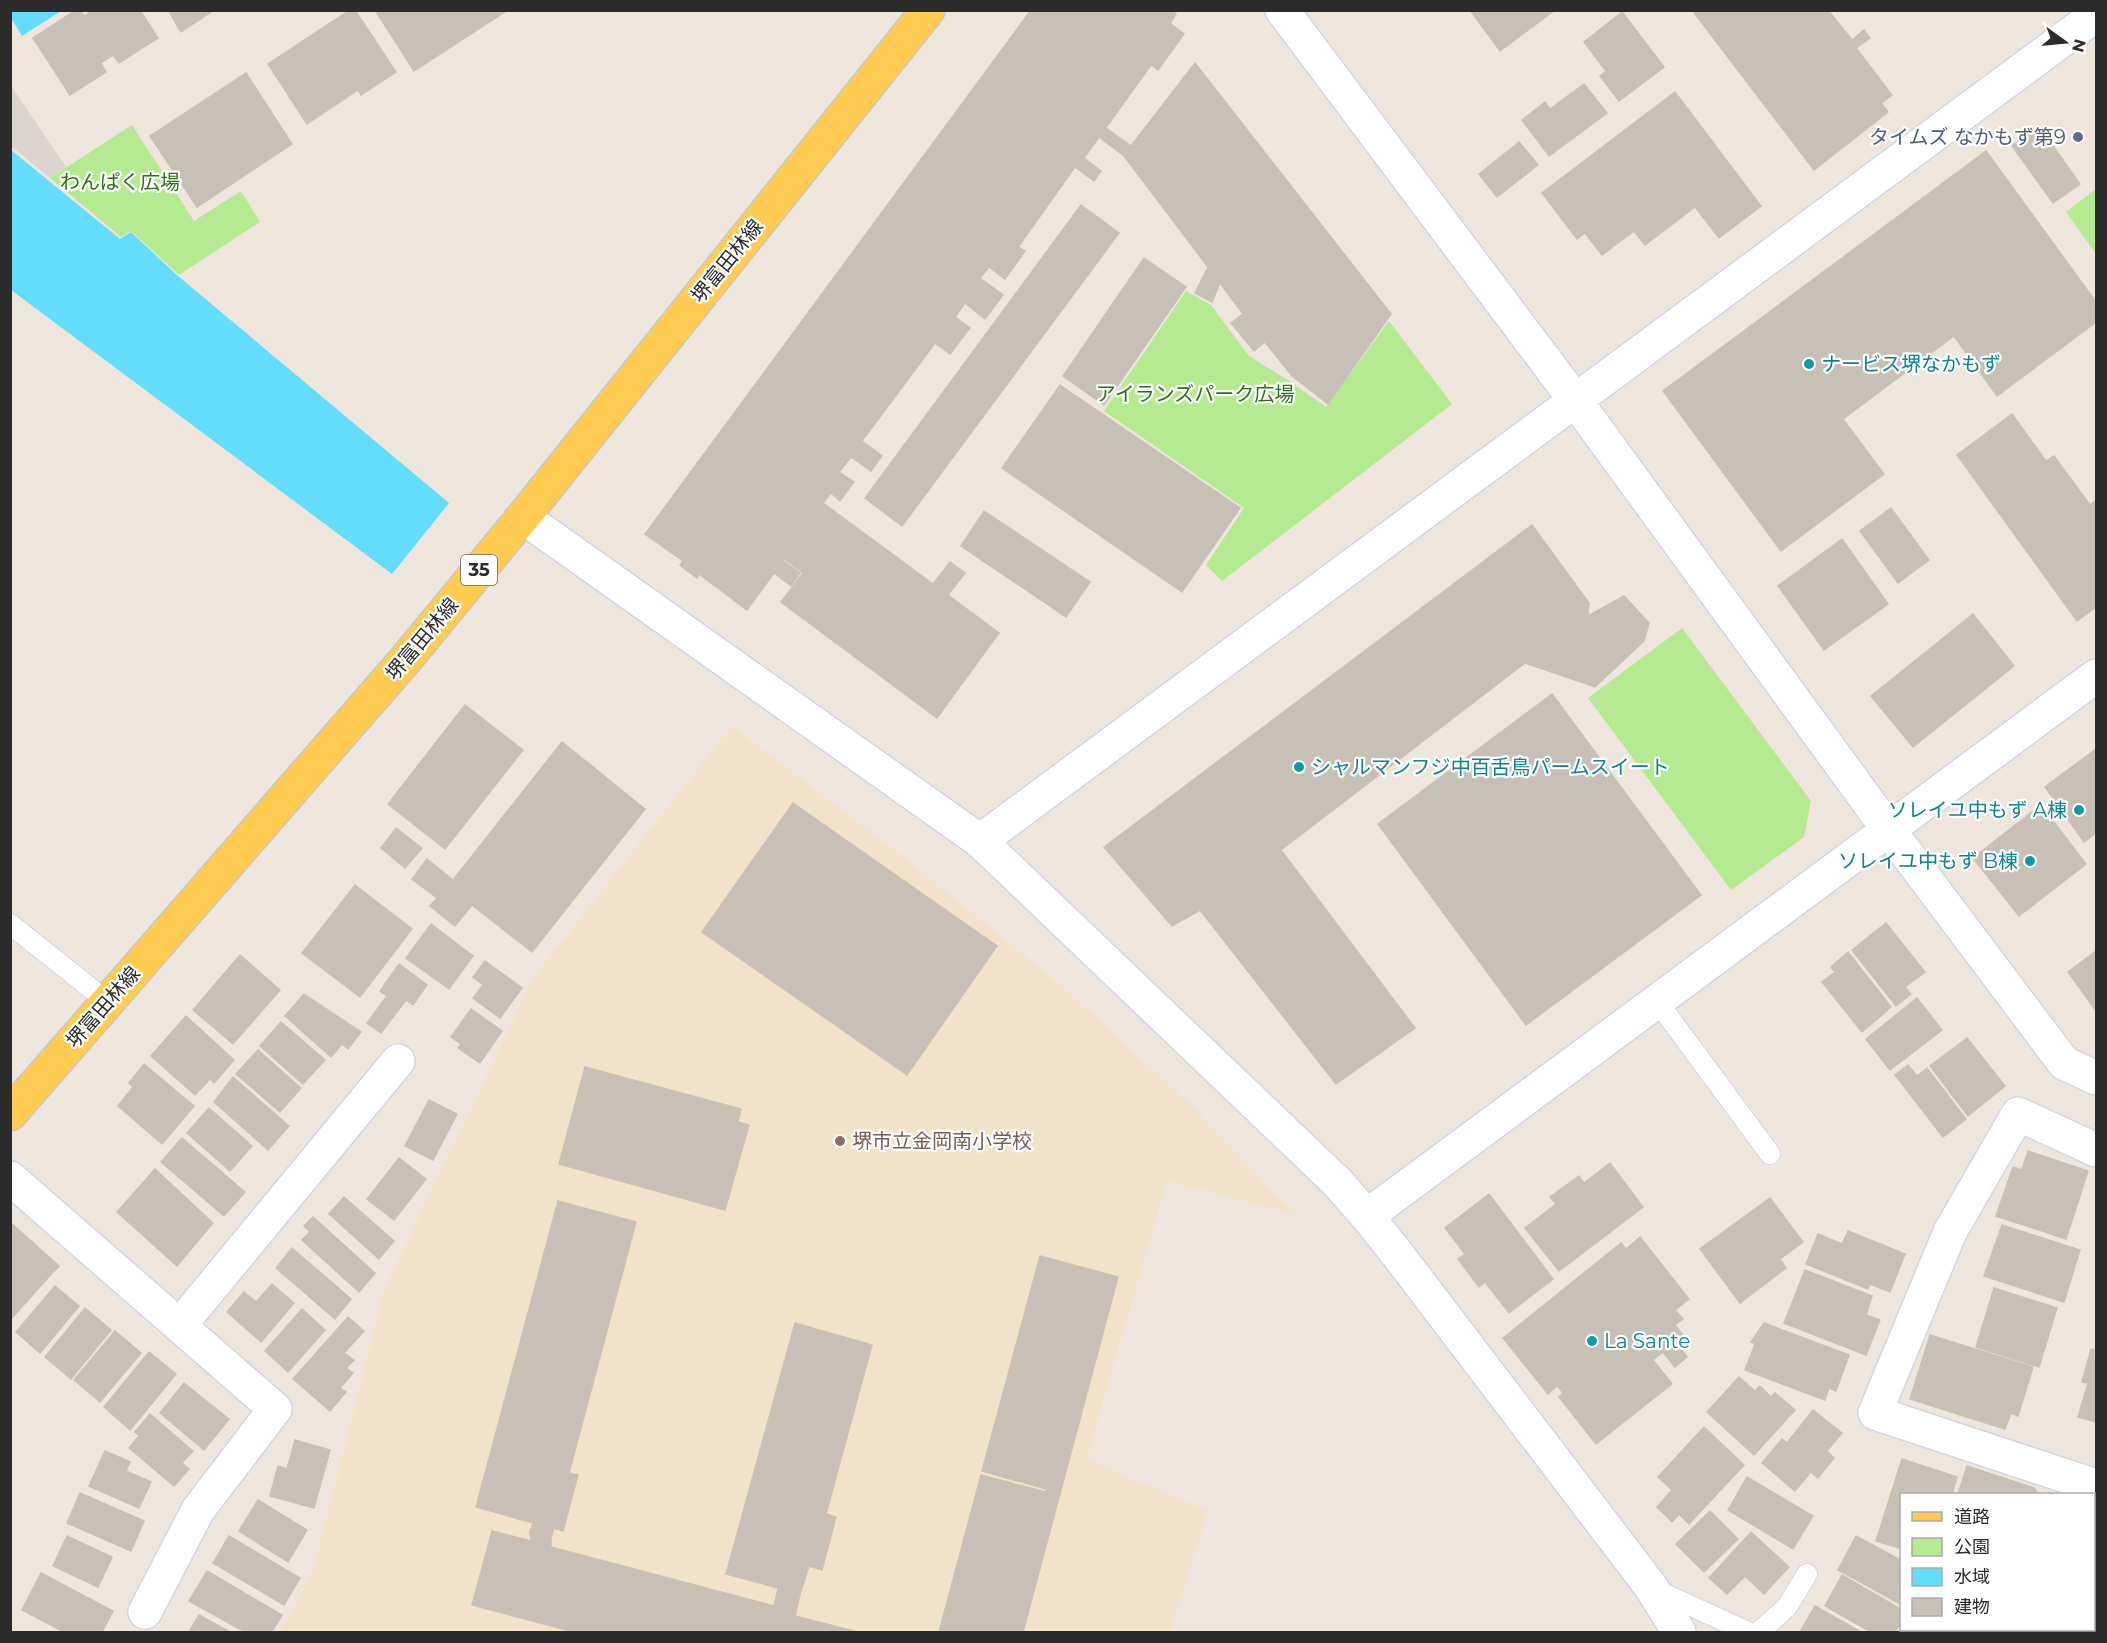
<svg xmlns="http://www.w3.org/2000/svg" width="2107" height="1643" viewBox="0 0 2107 1643" font-family="Montserrat,'Noto Sans JP',sans-serif">
<rect width="100%" height="100%" fill="#eee5dc"/>
<path fill="#f2e2c9" d="M 732,726 L 906,859 L 1057,982 L 1187,1101 L 1295,1214 L 1167,1181 L 1086,1459 L 1208,1511 L 1170,1632 L 280,1632 L 313,1573 L 384,1290 L 534,977 Z"/>
<g fill="#b6ea92">
<path d="M 132,125 L 194,221 L 241,191 L 260,222 L 179,275 L 131,231 L 121,237 L 50,178 Z"/>
<path d="M 2096,189 L 2096,254 L 2066,212 Z"/>
<path d="M 1186,291 L 1211,305 L 1249,356 L 1288,380 L 1326,407 L 1389,321 L 1452,404 L 1222,581 L 1206,565 L 1244,508 L 1104,411 Z"/>
<path d="M 1682,628 L 1811,801 L 1804,837 L 1731,890 L 1588,698 Z"/>
</g>
<path fill="#dad5cf" d="M 11,86 L 66,167 L 50,178 L 11,146 Z"/>
<g fill="#64dcfb">
<path d="M 11,10 L 61,10 L 61,11 L 22,36 L 11,18 Z"/>
<path d="M 11,150 L 120,239 L 131,232 L 178,276 L 449,503 L 392,574 L 11,290 Z"/>
</g>
<g fill="#c6c0b7" stroke="#cac1b5" stroke-width="1.5">
<path d="M 76,10 L 80,10 L 84,16 L 93,10 L 140,10 L 158,38 L 119,63 L 113,55 L 101,63 L 106,72 L 70,95 L 33,38 Z"/>
<path d="M 168,10 L 214,10 L 181,32 Z"/>
<path d="M 350,10 L 355,10 L 396,72 L 361,95 L 358,90 L 307,124 L 268,64 Z"/>
<path d="M 375,10 L 508,10 L 414,71 Z"/>
<path d="M 1031,10 L 1171,10 L 1176,14 L 1170,23 L 1184,34 L 1158,70 L 1151,65 L 1084,158 L 1101,171 L 1094,181 L 1075,167 L 1018,247 L 1025,251 L 1005,279 L 989,267 L 980,278 L 1003,295 L 985,319 L 965,303 L 955,317 L 970,328 L 950,354 L 935,343 L 862,441 L 882,456 L 871,471 L 851,457 L 839,472 L 854,482 L 840,501 L 831,493 L 823,503 L 933,584 L 950,562 L 965,573 L 948,595 L 999,633 L 937,718 L 781,602 L 803,573 L 784,559 L 783,561 L 800,573 L 791,586 L 774,573 L 747,610 L 699,574 L 697,578 L 680,565 L 683,561 L 645,534 Z"/>
<path d="M 1470,10 L 1555,10 L 1500,51 Z"/>
<path d="M 1692,10 L 1828,10 L 1852,40 L 1864,30 L 1870,38 L 1856,48 L 1892,95 L 1881,103 L 1888,112 L 1814,170 Z"/>
<path d="M 1622,12 L 1664,67 L 1619,101 L 1600,76 L 1606,71 L 1584,42 Z"/>
<path d="M 1195,63 L 1391,314 L 1328,404 L 1292,376 L 1265,342 L 1254,351 L 1231,323 L 1243,314 L 1220,283 L 1212,302 L 1195,293 L 1208,267 L 1124,156 L 1099,137 L 1106,128 L 1131,146 Z"/>
<path d="M 246,73 L 292,144 L 197,207 L 150,136 Z"/>
<path d="M 1584,84 L 1607,113 L 1549,156 L 1522,120 L 1545,102 L 1550,109 Z"/>
<path d="M 1675,92 L 1761,206 L 1719,238 L 1695,207 L 1645,245 L 1634,231 L 1602,255 L 1585,233 L 1577,239 L 1542,193 Z"/>
<path d="M 2039,126 L 2080,184 L 2053,203 L 2012,146 Z"/>
<path d="M 1519,142 L 1538,165 L 1497,197 L 1479,174 Z"/>
<path d="M 1986,151 L 2096,302 L 2096,322 L 1997,396 L 1954,336 L 1843,419 L 1884,474 L 1781,551 L 1663,391 Z"/>
<path d="M 1081,205 L 1119,233 L 902,526 L 865,498 Z"/>
<path d="M 1144,258 L 1186,287 L 1104,405 L 1063,376 Z"/>
<path d="M 1060,385 L 1240,508 L 1182,592 L 1002,468 Z"/>
<path d="M 2012,414 L 2046,461 L 2054,456 L 2090,505 L 2096,500 L 2096,607 L 2077,621 L 1957,455 Z"/>
<path d="M 1891,508 L 1929,560 L 1898,583 L 1860,531 Z"/>
<path d="M 984,511 L 1090,582 L 1066,617 L 961,546 Z"/>
<path d="M 1532,525 L 1589,603 L 1588,616 L 1624,596 L 1649,623 L 1644,641 L 1595,687 L 1525,663 L 1281,850 L 1415,1028 L 1336,1084 L 1200,910 L 1172,926 L 1104,847 Z"/>
<path d="M 1842,539 L 1888,604 L 1824,650 L 1778,586 Z"/>
<path d="M 1973,614 L 2014,666 L 1913,747 L 1871,696 Z"/>
<path d="M 1552,694 L 1701,895 L 1526,1025 L 1378,824 Z"/>
<path d="M 465,705 L 523,750 L 445,849 L 388,804 Z"/>
<path d="M 562,742 L 645,809 L 532,952 L 472,905 L 455,926 L 430,906 L 437,898 L 412,879 L 427,859 L 453,880 Z"/>
<path d="M 2096,749 L 2096,833 L 2084,842 L 2045,787 Z"/>
<path d="M 793,803 L 997,946 L 907,1075 L 702,932 Z"/>
<path d="M 2041,805 L 2086,864 L 2019,916 L 1973,858 Z"/>
<path d="M 396,828 L 422,848 L 405,868 L 381,848 Z"/>
<path d="M 355,885 L 412,929 L 360,997 L 302,953 Z"/>
<path d="M 1886,923 L 1925,972 L 1905,987 L 1911,994 L 1896,1006 L 1852,950 Z"/>
<path d="M 431,924 L 473,956 L 449,989 L 406,958 Z"/>
<path d="M 2096,951 L 2096,1011 L 2068,972 Z"/>
<path d="M 1848,952 L 1891,1007 L 1862,1032 L 1822,982 L 1835,972 L 1831,967 Z"/>
<path d="M 240,955 L 280,990 L 233,1044 L 193,1010 Z"/>
<path d="M 485,961 L 522,988 L 500,1018 L 473,998 L 483,985 L 473,977 Z"/>
<path d="M 399,964 L 427,985 L 413,1005 L 406,1000 L 381,1033 L 367,1023 L 387,996 L 380,991 Z"/>
<path d="M 304,994 L 361,1032 L 348,1049 L 342,1044 L 331,1057 L 285,1016 Z"/>
<path d="M 1917,998 L 1942,1030 L 1890,1070 L 1866,1039 Z"/>
<path d="M 471,1009 L 502,1031 L 480,1063 L 458,1048 L 461,1044 L 451,1037 Z"/>
<path d="M 186,1016 L 234,1060 L 214,1083 L 210,1079 L 195,1095 L 151,1056 Z"/>
<path d="M 281,1022 L 325,1060 L 303,1084 L 260,1046 Z"/>
<path d="M 1967,1038 L 2005,1086 L 1968,1116 L 1930,1066 Z"/>
<path d="M 258,1050 L 301,1088 L 280,1112 L 236,1074 Z"/>
<path d="M 144,1064 L 194,1106 L 162,1144 L 118,1106 L 133,1087 L 129,1083 Z"/>
<path d="M 1908,1065 L 1917,1076 L 1927,1068 L 1966,1119 L 1943,1137 L 1895,1075 Z"/>
<path d="M 585,1067 L 741,1109 L 738,1122 L 749,1125 L 725,1210 L 559,1164 Z"/>
<path d="M 233,1077 L 289,1126 L 268,1150 L 214,1102 Z"/>
<path d="M 429,1100 L 457,1114 L 433,1160 L 405,1146 Z"/>
<path d="M 209,1108 L 252,1146 L 230,1171 L 187,1133 Z"/>
<path d="M 182,1138 L 245,1192 L 224,1216 L 161,1162 Z"/>
<path d="M 2028,1151 L 2088,1171 L 2066,1239 L 1996,1216 L 2013,1167 L 2022,1170 Z"/>
<path d="M 399,1158 L 426,1179 L 394,1220 L 367,1199 Z"/>
<path d="M 1610,1163 L 1643,1207 L 1559,1271 L 1525,1228 L 1556,1204 L 1550,1197 L 1579,1176 L 1584,1183 Z"/>
<path d="M 155,1169 L 213,1223 L 177,1266 L 117,1212 Z"/>
<path d="M 1489,1194 L 1553,1279 L 1509,1313 L 1485,1282 L 1479,1287 L 1458,1259 L 1465,1254 L 1445,1228 Z"/>
<path d="M 344,1197 L 394,1241 L 379,1259 L 329,1214 Z"/>
<path d="M 1770,1198 L 1803,1242 L 1780,1259 L 1786,1268 L 1740,1303 L 1700,1249 Z"/>
<path d="M 558,1201 L 636,1222 L 569,1473 L 578,1475 L 563,1531 L 554,1528 L 551,1538 L 530,1532 L 533,1523 L 476,1507 Z"/>
<path d="M 313,1217 L 375,1273 L 359,1292 L 302,1240 L 310,1232 L 304,1226 Z"/>
<path d="M 10,1222 L 59,1266 L 45,1281 L 10,1249 Z"/>
<path d="M 2002,1225 L 2080,1250 L 2064,1302 L 1984,1276 Z"/>
<path d="M 1848,1231 L 1905,1254 L 1890,1292 L 1870,1284 L 1868,1289 L 1806,1264 L 1818,1234 L 1842,1244 Z"/>
<path d="M 1640,1237 L 1689,1299 L 1675,1310 L 1683,1319 L 1675,1325 L 1684,1336 L 1676,1343 L 1687,1357 L 1675,1367 L 1663,1352 L 1653,1360 L 1672,1384 L 1596,1444 L 1559,1397 L 1563,1393 L 1560,1389 L 1557,1386 L 1548,1394 L 1503,1338 L 1621,1243 L 1626,1249 Z"/>
<path d="M 292,1248 L 351,1299 L 335,1319 L 276,1268 Z"/>
<path d="M 10,1249 L 45,1281 L 12,1318 L 10,1316 Z"/>
<path d="M 1040,1256 L 1118,1277 L 1023,1632 L 939,1632 L 981,1475 L 1046,1492 L 1046,1489 L 982,1471 Z"/>
<path d="M 1805,1270 L 1872,1296 L 1866,1315 L 1880,1320 L 1866,1355 L 1784,1323 Z"/>
<path d="M 272,1284 L 294,1303 L 261,1342 L 227,1312 L 244,1292 L 256,1302 Z"/>
<path d="M 55,1286 L 79,1306 L 40,1353 L 16,1332 Z"/>
<path d="M 1994,1288 L 2057,1308 L 2039,1367 L 1976,1347 Z"/>
<path d="M 85,1308 L 111,1330 L 71,1379 L 45,1357 Z"/>
<path d="M 302,1309 L 325,1330 L 288,1372 L 265,1351 Z"/>
<path d="M 348,1317 L 364,1331 L 344,1353 L 354,1360 L 346,1368 L 353,1373 L 340,1388 L 346,1392 L 330,1411 L 293,1379 Z"/>
<path d="M 795,1323 L 872,1345 L 826,1514 L 836,1517 L 822,1570 L 809,1566 L 800,1594 L 726,1574 Z"/>
<path d="M 1764,1323 L 1849,1355 L 1836,1391 L 1829,1388 L 1825,1400 L 1745,1370 L 1755,1344 L 1751,1342 Z"/>
<path d="M 115,1331 L 141,1353 L 100,1402 L 74,1380 Z"/>
<path d="M 1930,1335 L 2033,1367 L 2018,1416 L 2011,1413 L 2005,1429 L 1910,1399 Z"/>
<path d="M 2091,1349 L 2096,1350 L 2096,1422 L 2078,1417 L 2088,1383 L 2082,1382 Z"/>
<path d="M 149,1352 L 176,1374 L 130,1430 L 104,1407 Z"/>
<path d="M 1739,1377 L 1755,1391 L 1760,1386 L 1771,1397 L 1775,1393 L 1795,1410 L 1754,1455 L 1707,1412 Z"/>
<path d="M 184,1383 L 229,1419 L 204,1450 L 160,1413 Z"/>
<path d="M 1813,1410 L 1842,1433 L 1827,1451 L 1834,1458 L 1818,1478 L 1811,1472 L 1795,1491 L 1762,1463 L 1782,1439 L 1787,1443 Z"/>
<path d="M 150,1414 L 193,1451 L 182,1463 L 189,1469 L 174,1486 L 129,1448 L 139,1436 L 135,1432 Z"/>
<path d="M 1704,1427 L 1744,1465 L 1689,1524 L 1679,1514 L 1672,1522 L 1657,1507 L 1672,1490 L 1658,1477 Z"/>
<path d="M 295,1440 L 330,1450 L 314,1508 L 270,1496 L 278,1466 L 287,1469 Z"/>
<path d="M 105,1451 L 130,1462 L 126,1471 L 151,1482 L 139,1508 L 89,1486 Z"/>
<path d="M 1902,1459 L 1957,1477 L 1952,1494 L 1902,1494 L 1902,1549 L 1876,1541 Z"/>
<path d="M 1967,1466 L 2034,1488 L 2038,1494 L 1958,1494 Z"/>
<path d="M 1747,1477 L 1813,1516 L 1793,1549 L 1728,1510 Z"/>
<path d="M 80,1493 L 144,1521 L 131,1551 L 67,1523 Z"/>
<path d="M 258,1500 L 307,1530 L 288,1562 L 239,1531 Z"/>
<path d="M 2094,1507 L 2096,1508 L 2096,1626 L 2094,1625 Z"/>
<path d="M 1710,1511 L 1738,1539 L 1704,1572 L 1676,1544 Z"/>
<path d="M 492,1531 L 531,1541 L 530,1532 L 551,1538 L 551,1547 L 774,1606 L 778,1589 L 800,1594 L 795,1616 L 858,1632 L 574,1632 L 472,1605 Z"/>
<path d="M 1751,1532 L 1789,1567 L 1764,1594 L 1745,1576 L 1727,1594 L 1709,1578 Z"/>
<path d="M 67,1536 L 112,1557 L 98,1587 L 53,1566 Z"/>
<path d="M 229,1536 L 300,1578 L 284,1605 L 213,1563 Z"/>
<path d="M 1856,1536 L 1902,1561 L 1902,1605 L 1838,1570 Z"/>
<path d="M 207,1571 L 282,1615 L 272,1632 L 245,1632 L 189,1601 Z"/>
<path d="M 41,1573 L 113,1611 L 102,1632 L 64,1632 L 22,1610 Z"/>
<path d="M 1842,1575 L 1902,1610 L 1902,1621 L 1895,1632 L 1871,1632 L 1825,1606 Z"/>
<path d="M 1815,1606 L 1861,1632 L 1800,1632 Z"/>
<path d="M 199,1615 L 230,1632 L 189,1632 Z"/>
<path d="M 1907,1630 L 1938,1630 L 1947,1632 L 1906,1632 Z"/>
<path d="M 1965,1630 L 1990,1630 L 1989,1632 L 1975,1632 Z"/>
</g>
<g fill="none" stroke-linecap="round" stroke-linejoin="round">
<g stroke="#d1d6e5" stroke-width="22">
<g id="lane">
<path d="M 10,924 L 108,1002"/>
<path d="M 1657,1001 L 1770,1154"/>
<path d="M 1656,1590 L 1748,1632"/>
<path d="M 1759,1632 L 1787,1607 L 1807,1574"/>
</g>
</g>
<g stroke="#d1d6e5" stroke-width="36">
<g id="street">
<path d="M 2096,1150 L 2018,1114 L 1950,1232 L 1875,1413 L 2096,1486"/>
<path d="M 10,1178 L 275,1409 L 198,1510 L 145,1612"/>
<path d="M 180,1325 L 398,1061"/>
<path d="M 2015,1632 L 2016,1630"/>
</g>
</g>
<g stroke="#d1d6e5" stroke-width="36">
<g id="secondary">
<path d="M 1282,10 L 1575,400 L 1888,829 L 2064,1063 L 2096,1078"/>
<path d="M 523,517 L 980,841 L 1337,1182 L 1367,1216 L 1398,1255 L 1651,1587 L 1679,1632"/>
<path d="M 980,841 L 2096,15"/>
<path d="M 1367,1216 L 2096,676"/>
</g>
</g>
<g stroke="#c8c8c8" stroke-width="36">
<path id="primary" d="M 10,1114 L 406,659 L 523,517 L 928,10"/>
</g>
<use href="#lane" stroke="#fff" stroke-width="20"/>
<use href="#street" stroke="#fff" stroke-width="33"/>
<use href="#secondary" stroke="#fff" stroke-width="33"/>
<use href="#primary" stroke="#ffcb50" stroke-width="33"/>
</g>
<circle fill="#5c6f8a" stroke="#fff" stroke-width="2" cx="2078" cy="137" r="6"/>
<g fill="#0f9aa8" stroke="#fff" stroke-width="2">
<circle cx="1809" cy="364" r="6"/>
<circle cx="1299" cy="767" r="6"/>
<circle cx="2079" cy="810" r="6"/>
<circle cx="2030" cy="861" r="6"/>
<circle cx="1592" cy="1341" r="6"/>
</g>
<circle fill="#8d6e63" stroke="#fff" stroke-width="2" cx="840" cy="1141" r="6"/>
<g text-anchor="middle" stroke-width="4.5" stroke-linejoin="round" paint-order="stroke">
<rect fill="#fff" stroke="#6b6b6b" stroke-width="1.5" x="461" y="555" width="36" height="30" rx="4.5"/>
<g font-size="18" font-weight="bold" fill="#2b2b2b">
<text x="479" y="576">35</text>
</g>
<g font-size="20" fill="#4e5e75" stroke="#fff" text-anchor="end">
<text x="2066" y="144">タイムズ なかもず第9</text>
</g>
<g font-size="20" fill="#2c7013" stroke="#fff">
<text x="120" y="189">わんぱく広場</text>
<text x="1195" y="401">アイランズパーク広場</text>
</g>
<g font-size="20" fill="#2b2b2b" stroke="#fff">
<text transform="translate(727 261) rotate(-51)" y="7">堺富田林線</text>
<text transform="translate(422 639) rotate(-50)" y="7">堺富田林線</text>
<text transform="translate(103 1007) rotate(-49)" y="7">堺富田林線</text>
</g>
<g font-size="20" fill="#0d838f" stroke="#fff" text-anchor="start">
<text x="1821" y="371">ナービス堺なかもず</text>
<text x="1311" y="774">シャルマンフジ中百舌鳥パームスイート</text>
<text x="2067" y="817" text-anchor="end">ソレイユ中もず A棟</text>
<text x="2018" y="868" text-anchor="end">ソレイユ中もず B棟</text>
<text x="1604" y="1348">La Sante</text>
</g>
<g font-size="20" fill="#785e54" stroke="#fff" text-anchor="start">
<text x="852" y="1148">堺市立金岡南小学校</text>
</g>
</g>
<rect width="2107" height="1643" fill="none" stroke="#2b2b2b" stroke-width="24"/>
<rect x="1900" y="1493" width="195" height="138" fill="#ffffff" stroke="#aaaaaa" stroke-width="1.5"/>
<rect x="1912" y="1512" width="30" height="9" fill="#ffcb50" stroke="#aaaaaa" stroke-width="1.5"/>
<text x="1954" y="1523" font-size="18" fill="#2b2b2b">道路</text>
<rect x="1912" y="1538" width="30" height="18" fill="#b6ea92" stroke="#aaaaaa" stroke-width="1.5"/>
<text x="1954" y="1553" font-size="18" fill="#2b2b2b">公園</text>
<rect x="1912" y="1568" width="30" height="18" fill="#64dcfb" stroke="#aaaaaa" stroke-width="1.5"/>
<text x="1954" y="1583" font-size="18" fill="#2b2b2b">水域</text>
<rect x="1912" y="1598" width="30" height="18" fill="#c6c0b7" stroke="#aaaaaa" stroke-width="1.5"/>
<text x="1954" y="1613" font-size="18" fill="#2b2b2b">建物</text>
<g transform="translate(2065 42) rotate(105)" stroke="#ffffff" stroke-width="4.5" paint-order="stroke">
<path d="M0-4.5L10 22L0 15L-10 22Z" fill="#2b2b2b"/>
<text y="-9" font-size="16" font-weight="bold" text-anchor="middle" fill="#2b2b2b">N</text>
</g>
</svg>
